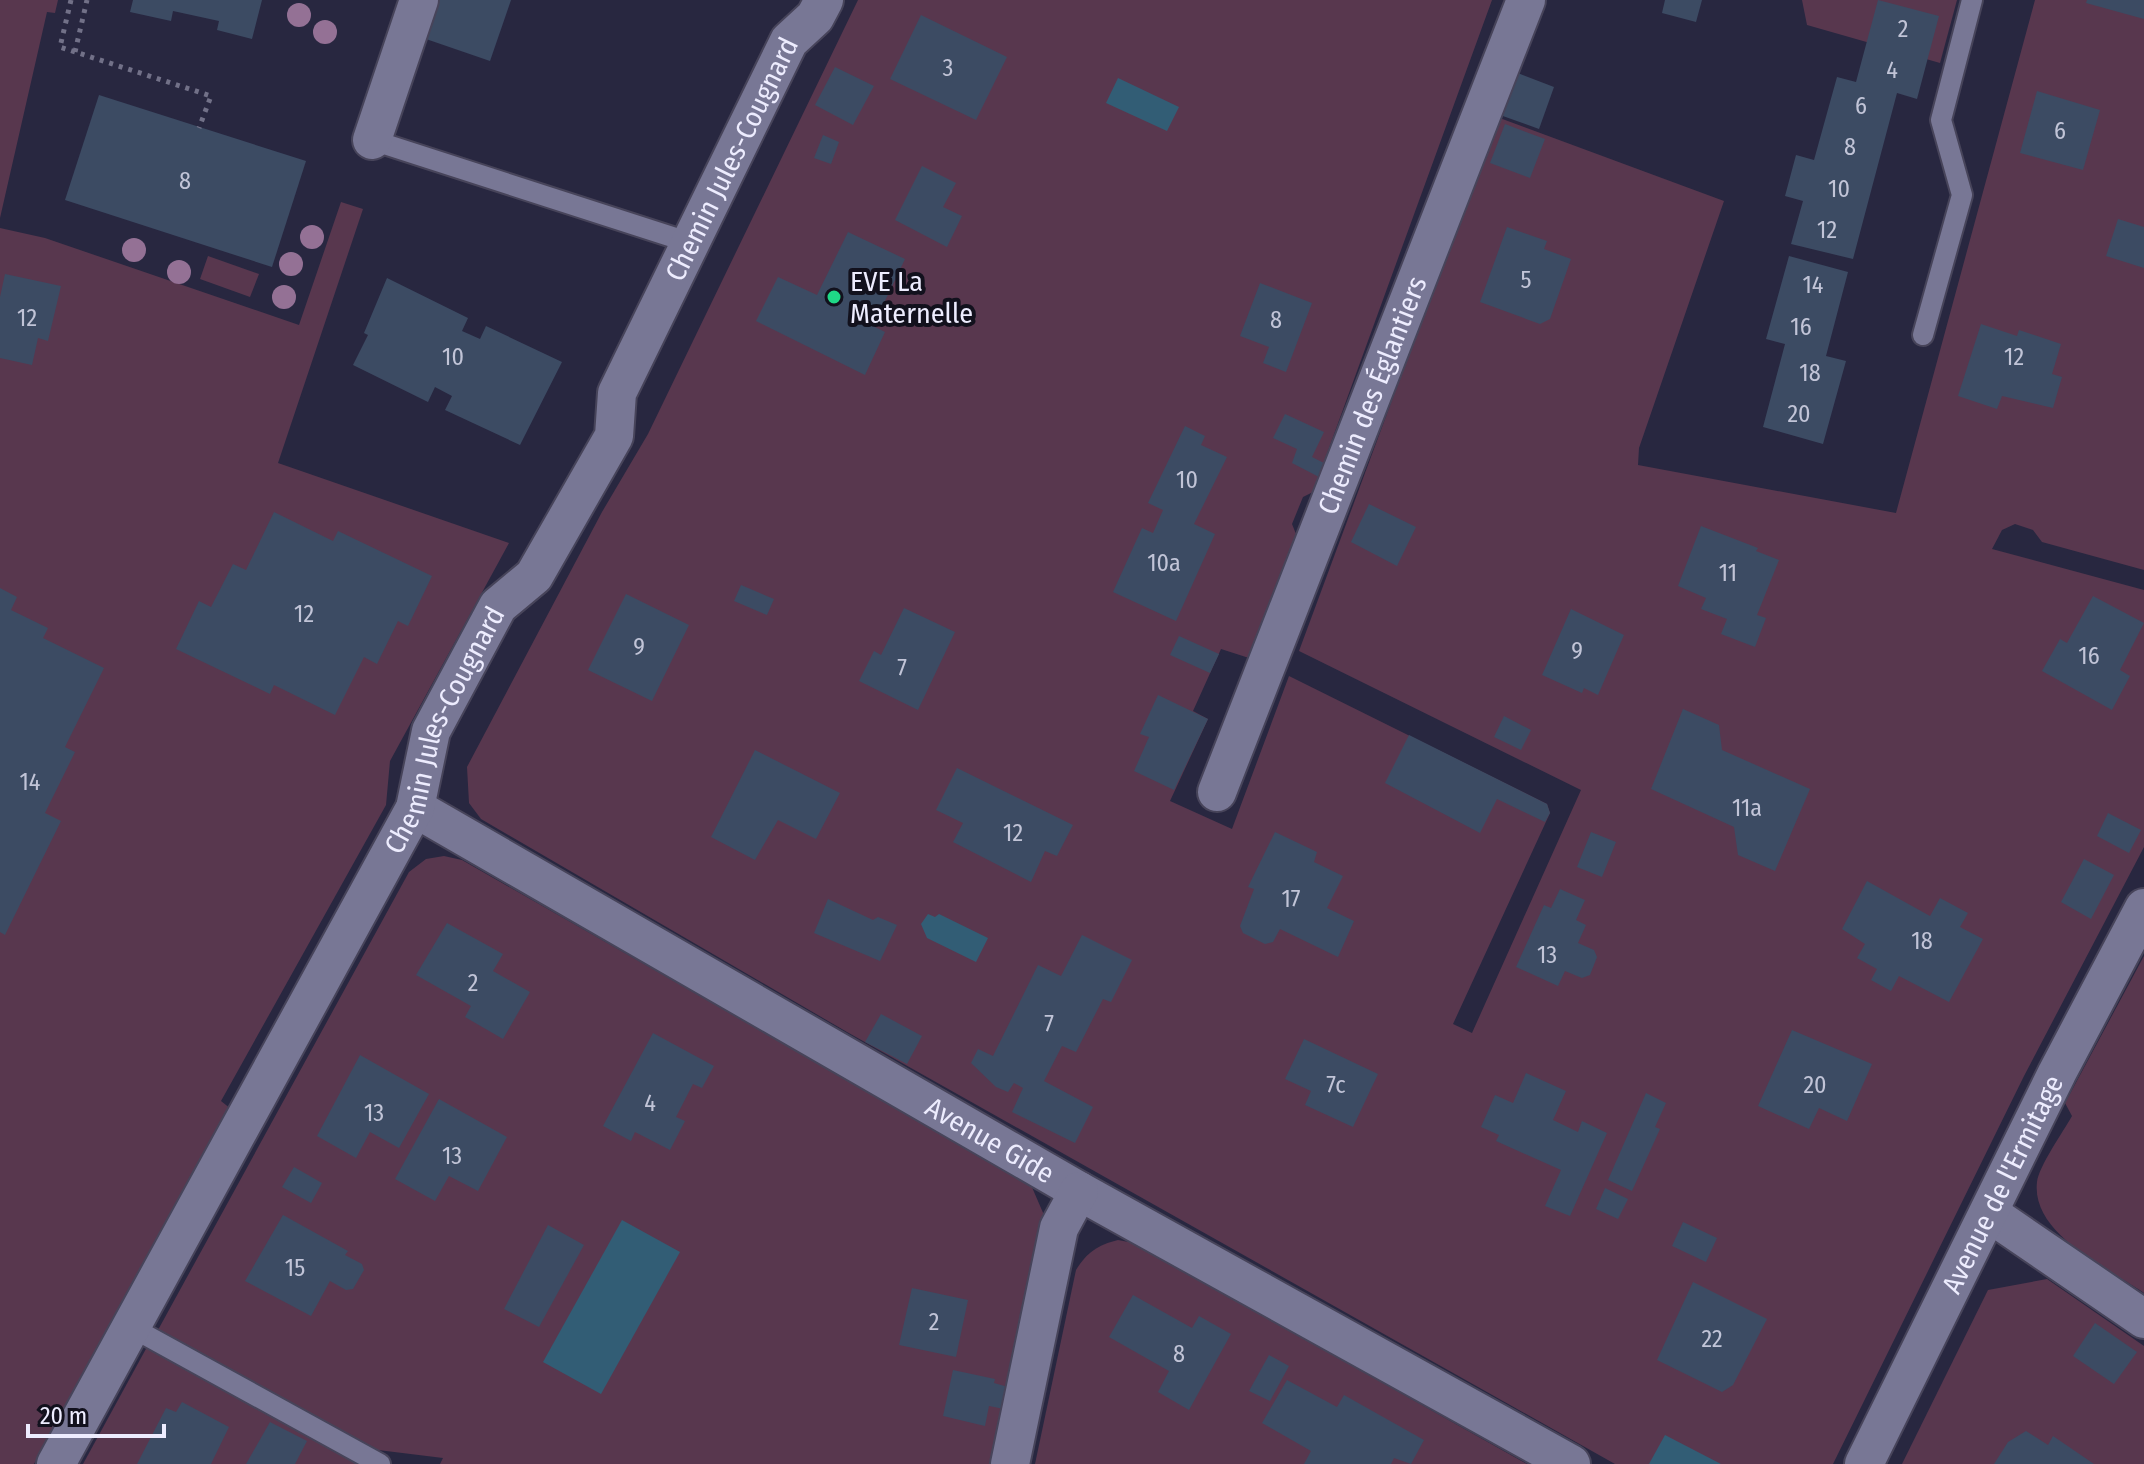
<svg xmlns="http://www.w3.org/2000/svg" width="2144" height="1464" viewBox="0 0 2144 1464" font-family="'Fira Sans Condensed',sans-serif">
<rect width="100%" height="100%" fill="#282740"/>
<g fill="#58374e">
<path d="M 0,0 L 58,0 L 55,13 L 47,12 L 0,218 Z"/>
<path d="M 858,0 L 1492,0 L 1313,492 L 1303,497 L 1292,524 L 1296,534 L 1249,658 L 1221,649 L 1193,711 L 1208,719 L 1170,801 L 1232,829 L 1289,676 L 1547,804 L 1550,813 L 1453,1024 L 1472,1033 L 1581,790 L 1299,651 L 1497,117 L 1724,201 L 1639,448 L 1638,465 L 1896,513 L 2035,0 L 2144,0 L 2144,570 L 2042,542 L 2033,530 L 2015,524 L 2002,530 L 1992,549 L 2144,590 L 2144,847 L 2024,1076 L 1833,1464 L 1615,1464 L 847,1032 L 481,819 L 469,803 L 467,767 L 602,512 L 648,434 Z"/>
<path d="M 1802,0 L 1957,0 L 1940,63 L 1807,25 Z"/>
<path d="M 341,202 L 363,209 L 278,463 L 509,543 L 390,761 L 386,805 L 221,1101 L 231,1109 L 34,1464 L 0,1464 L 0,228 L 45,238 L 299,325 Z"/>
<path d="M 208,256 L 259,274 L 250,297 L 200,279 Z"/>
<path d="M 444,856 L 462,860 L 1031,1185 L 1044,1215 L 992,1464 L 440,1464 L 443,1458 L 378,1450 L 158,1330 L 409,872 L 426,859 Z"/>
<path d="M 2144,956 L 2144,1293 C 2108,1268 2031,1234 2037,1182 C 2039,1166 2063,1132 2072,1116 L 2065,1103 Z"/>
<path d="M 1118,1240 L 1134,1243 L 1527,1464 L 1035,1464 L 1076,1270 C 1087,1252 1098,1245 1118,1240 Z"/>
<path d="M 2047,1279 L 2144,1346 L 2144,1464 L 1902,1464 L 1988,1290 Z"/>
<path d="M 147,1347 L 361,1464 L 83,1464 Z"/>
</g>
<g fill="#325d75">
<path d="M 1118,78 L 1179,107 L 1167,131 L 1106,103 Z"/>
<path d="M 928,914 L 935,917 L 939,914 L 988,938 L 976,962 L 927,938 L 921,924 Z"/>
<path d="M 622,1220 L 680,1252 L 601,1394 L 543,1362 Z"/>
<path d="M 1665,1435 L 1721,1464 L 1649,1464 Z"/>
</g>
<g fill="#3c4b63">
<path d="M 133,0 L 262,0 L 252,39 L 217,30 L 219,21 L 173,11 L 171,21 L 130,12 Z"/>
<path d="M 439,0 L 511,0 L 490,61 L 426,39 Z"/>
<path d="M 1665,0 L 1702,0 L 1696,22 L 1662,13 Z"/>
<path d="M 1878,0 L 1939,16 L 1917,99 L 1897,93 L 1853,259 L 1791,244 L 1803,201 L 1785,196 L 1796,155 L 1814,160 L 1837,77 L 1856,82 Z"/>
<path d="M 2087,0 L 2144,0 L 2144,19 L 2086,3 Z"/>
<path d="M 921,15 L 1007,57 L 976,120 L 890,79 Z"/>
<path d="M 835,67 L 874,86 L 853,125 L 815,105 Z"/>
<path d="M 1515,72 L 1554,87 L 1539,129 L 1500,115 Z"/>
<path d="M 2037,91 L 2100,110 L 2083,170 L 2020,153 Z"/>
<path d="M 99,95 L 306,161 L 272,267 L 65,200 Z"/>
<path d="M 1505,124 L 1545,139 L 1530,178 L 1490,163 Z"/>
<path d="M 823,135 L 839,142 L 831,164 L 814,158 Z"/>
<path d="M 922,166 L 956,183 L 943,207 L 962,216 L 947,247 L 895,220 Z"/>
<path d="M 2118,219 L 2144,227 L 2144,268 L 2106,256 Z"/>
<path d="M 1507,227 L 1547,241 L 1544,249 L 1571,259 L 1550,319 L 1540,324 L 1480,302 Z"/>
<path d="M 848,232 L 905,259 L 873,326 L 885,332 L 865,375 L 756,321 L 778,277 L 817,295 Z"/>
<path d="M 1789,256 L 1848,272 L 1826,356 L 1846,361 L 1823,444 L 1763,427 L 1785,344 L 1766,339 Z"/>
<path d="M 5,274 L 61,286 L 48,341 L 38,338 L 32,365 L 0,358 L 0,297 Z"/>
<path d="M 387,278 L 468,318 L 462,331 L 480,339 L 486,326 L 562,362 L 520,445 L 445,410 L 452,396 L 435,387 L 428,402 L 353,365 L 368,335 L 364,333 Z"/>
<path d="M 1260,283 L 1312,303 L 1286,372 L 1263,363 L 1269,347 L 1240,336 Z"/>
<path d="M 1981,324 L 2017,336 L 2019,330 L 2061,344 L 2052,374 L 2062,377 L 2053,408 L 2002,396 L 1997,409 L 1958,396 Z"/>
<path d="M 1285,414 L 1324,432 L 1312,457 L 1324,463 L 1319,477 L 1292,463 L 1297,449 L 1273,438 Z"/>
<path d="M 1185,426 L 1205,436 L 1201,445 L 1227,457 L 1194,524 L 1215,534 L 1176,621 L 1113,592 L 1142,528 L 1153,533 L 1163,510 L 1148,503 Z"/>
<path d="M 1369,504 L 1416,527 L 1397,566 L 1351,542 Z"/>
<path d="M 274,512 L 333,541 L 338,531 L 432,576 L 408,626 L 398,621 L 377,664 L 364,657 L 335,715 L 274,685 L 270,694 L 176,649 L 199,601 L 211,607 L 233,564 L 246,570 Z"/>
<path d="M 1701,526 L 1758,548 L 1756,551 L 1779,560 L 1757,615 L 1766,618 L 1755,647 L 1721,634 L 1727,619 L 1701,609 L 1706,598 L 1678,586 Z"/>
<path d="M 741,585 L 774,599 L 767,615 L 734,601 Z"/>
<path d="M 0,588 L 17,597 L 11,610 L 48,628 L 43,638 L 104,668 L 65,747 L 75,752 L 45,813 L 61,821 L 5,935 L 0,932 Z"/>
<path d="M 626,594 L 689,625 L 652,701 L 588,670 Z"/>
<path d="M 2093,596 L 2144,623 L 2120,670 L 2130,676 L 2112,710 L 2042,671 L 2060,639 L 2067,643 Z"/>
<path d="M 904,608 L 955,632 L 918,710 L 859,681 L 874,651 L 881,655 Z"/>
<path d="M 1571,609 L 1624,635 L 1598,695 L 1584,688 L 1582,693 L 1542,675 Z"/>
<path d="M 1179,636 L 1219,654 L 1210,673 L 1170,655 Z"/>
<path d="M 1158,695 L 1208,719 L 1174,790 L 1134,771 L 1149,737 L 1140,734 Z"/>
<path d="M 1683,709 L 1719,725 L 1722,750 L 1810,789 L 1775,871 L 1738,855 L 1734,827 L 1651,789 Z"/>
<path d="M 1504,716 L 1531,730 L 1521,750 L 1494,737 Z"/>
<path d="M 1409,735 L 1547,804 L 1550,813 L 1545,822 L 1497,799 L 1480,833 L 1385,783 Z"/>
<path d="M 755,750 L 840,793 L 816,839 L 778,820 L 755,860 L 711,837 Z"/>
<path d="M 957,768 L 1073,825 L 1057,856 L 1045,851 L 1031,882 L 953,842 L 963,823 L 936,810 Z"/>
<path d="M 2108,813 L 2141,830 L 2129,853 L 2097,836 Z"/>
<path d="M 1275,832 L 1317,852 L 1314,862 L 1343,876 L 1327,908 L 1354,921 L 1338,957 L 1280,929 L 1273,942 L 1265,944 L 1243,933 L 1240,926 L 1254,889 L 1248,887 Z"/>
<path d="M 1591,832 L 1616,842 L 1602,877 L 1577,867 Z"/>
<path d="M 2084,859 L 2114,875 L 2091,919 L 2061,902 Z"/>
<path d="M 1867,881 L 1930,916 L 1940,898 L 1968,913 L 1960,927 L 1983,939 L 1949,1002 L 1899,976 L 1891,991 L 1871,980 L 1877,969 L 1857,958 L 1865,944 L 1842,929 Z"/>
<path d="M 1560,889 L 1585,900 L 1576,920 L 1586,925 L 1578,943 L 1594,950 L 1597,957 L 1590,975 L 1582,978 L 1565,971 L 1558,986 L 1516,967 L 1544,905 L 1551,908 Z"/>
<path d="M 828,899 L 873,920 L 878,917 L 897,925 L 880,961 L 814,933 Z"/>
<path d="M 447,923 L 503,954 L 493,971 L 530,992 L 503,1039 L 465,1017 L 471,1006 L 416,975 Z"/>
<path d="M 1082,935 L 1132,960 L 1111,1002 L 1103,999 L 1076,1052 L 1062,1046 L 1044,1081 L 1093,1107 L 1075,1143 L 1012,1112 L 1023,1088 L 1014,1083 L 1008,1092 L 996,1087 L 971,1063 L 978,1049 L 993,1056 L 1038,965 L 1061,976 Z"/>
<path d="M 881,1014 L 922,1036 L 907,1064 L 865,1042 Z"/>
<path d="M 1792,1030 L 1872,1064 L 1847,1121 L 1819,1108 L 1809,1129 L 1758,1106 Z"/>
<path d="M 653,1033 L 714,1066 L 702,1088 L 693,1084 L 676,1117 L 685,1121 L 670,1150 L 635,1132 L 631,1141 L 603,1126 Z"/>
<path d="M 1304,1039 L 1378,1074 L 1353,1127 L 1305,1105 L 1311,1091 L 1285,1079 Z"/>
<path d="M 360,1055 L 429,1094 L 399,1148 L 370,1132 L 356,1158 L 317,1136 Z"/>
<path d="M 1526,1073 L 1566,1091 L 1553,1120 L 1578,1132 L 1582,1121 L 1607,1133 L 1570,1216 L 1545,1206 L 1561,1170 L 1496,1141 L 1499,1135 L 1481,1127 L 1495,1095 L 1513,1103 Z"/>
<path d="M 1646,1093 L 1666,1103 L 1655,1127 L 1660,1129 L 1632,1191 L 1608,1180 Z"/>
<path d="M 439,1099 L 507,1137 L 478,1191 L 449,1176 L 435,1201 L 395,1179 Z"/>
<path d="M 294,1167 L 322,1183 L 311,1203 L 282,1187 Z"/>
<path d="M 1605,1188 L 1628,1199 L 1618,1219 L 1596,1209 Z"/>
<path d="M 283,1215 L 348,1251 L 345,1255 L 362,1264 L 364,1270 L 353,1289 L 346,1290 L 330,1281 L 311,1316 L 245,1281 Z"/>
<path d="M 1683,1222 L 1717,1238 L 1706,1262 L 1672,1246 Z"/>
<path d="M 548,1225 L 584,1245 L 539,1327 L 504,1309 Z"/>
<path d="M 1693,1282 L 1767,1319 L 1733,1385 L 1722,1392 L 1657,1360 Z"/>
<path d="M 912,1288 L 968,1300 L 956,1357 L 899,1345 Z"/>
<path d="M 1133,1295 L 1192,1328 L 1199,1316 L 1231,1334 L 1189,1410 L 1158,1392 L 1169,1371 L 1109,1337 Z"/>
<path d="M 2095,1323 L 2137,1352 L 2114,1384 L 2073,1356 Z"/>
<path d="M 1269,1355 L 1289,1366 L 1270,1401 L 1249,1391 Z"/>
<path d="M 953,1370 L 995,1379 L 994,1383 L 1008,1387 L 1004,1409 L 989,1406 L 985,1426 L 943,1416 Z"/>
<path d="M 1287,1380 L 1337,1407 L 1344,1395 L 1424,1440 L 1411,1464 L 1394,1458 L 1391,1464 L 1304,1464 L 1311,1451 L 1262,1423 Z"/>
<path d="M 182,1402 L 229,1427 L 211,1464 L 137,1464 L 166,1408 L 176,1412 Z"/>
<path d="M 270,1422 L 307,1441 L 295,1464 L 246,1464 Z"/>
<path d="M 2026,1431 L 2048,1445 L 2053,1436 L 2094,1464 L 1994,1464 L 2008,1442 Z"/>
</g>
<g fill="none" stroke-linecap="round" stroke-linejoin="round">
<g stroke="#47445a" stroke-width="24">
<g id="lane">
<path d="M 372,140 L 691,243"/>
<path d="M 1923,335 L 1962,195 L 1941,120 L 1972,0"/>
<path d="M 131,1327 L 380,1464"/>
</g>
</g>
<g stroke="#47445a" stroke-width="42">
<g id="street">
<path d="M 372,140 L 419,0"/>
<path id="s1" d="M 1217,792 L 1526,0"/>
<path id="s2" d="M 415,808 L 1079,1191 L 1571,1464"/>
<path d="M 1989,1213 L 2144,1319"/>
<path id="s3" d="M 56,1464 L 415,808 L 431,731 L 498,606 L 534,576 L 614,436 L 617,393 L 789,41 L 815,17 L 824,0"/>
<path d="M 1010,1464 L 1059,1228 L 1079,1191"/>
<path id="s4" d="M 1864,1464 L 2057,1073 L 2144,908"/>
</g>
</g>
<g stroke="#727188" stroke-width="5" stroke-dasharray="4 6" stroke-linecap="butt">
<path d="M 71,0 L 60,47 L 211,96 L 199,128"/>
<path d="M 75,52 L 87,0"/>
</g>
<use href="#lane" stroke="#787795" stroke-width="20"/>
<use href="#street" stroke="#787795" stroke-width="38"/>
</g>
<g fill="#947195">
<circle cx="299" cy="15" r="12"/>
<circle cx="325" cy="32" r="12"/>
<circle cx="312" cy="237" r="12"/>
<circle cx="134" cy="250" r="12"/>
<circle cx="291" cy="264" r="12"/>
<circle cx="179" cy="272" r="12"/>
<circle cx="284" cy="297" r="12"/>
</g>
<circle fill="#1fd887" stroke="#12111d" stroke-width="3" cx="834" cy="297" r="8"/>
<g text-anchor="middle" stroke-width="8" stroke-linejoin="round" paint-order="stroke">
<g font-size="24" fill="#c1c4d7">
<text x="1903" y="37">2</text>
<text x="948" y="76">3</text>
<text x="1892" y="78">4</text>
<text x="1861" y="114">6</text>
<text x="2060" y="139">6</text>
<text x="1850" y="155">8</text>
<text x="185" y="189">8</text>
<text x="1839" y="197">10</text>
<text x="1827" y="238">12</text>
<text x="1526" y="288">5</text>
<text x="1813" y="293">14</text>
<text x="27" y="326">12</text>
<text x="1276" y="328">8</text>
<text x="1801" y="335">16</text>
<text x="453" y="365">10</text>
<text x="2014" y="365">12</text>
<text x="1810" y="381">18</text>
<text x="1799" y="422">20</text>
<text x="1187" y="488">10</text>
<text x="1164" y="571">10a</text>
<text x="1728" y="581">11</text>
<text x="304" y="622">12</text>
<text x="639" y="655">9</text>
<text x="1577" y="659">9</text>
<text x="2089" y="664">16</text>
<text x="902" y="676">7</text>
<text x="30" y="790">14</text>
<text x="1747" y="816">11a</text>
<text x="1013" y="841">12</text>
<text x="1291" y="907">17</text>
<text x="1922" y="949">18</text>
<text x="1547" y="963">13</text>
<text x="473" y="991">2</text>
<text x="1049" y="1032">7</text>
<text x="1336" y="1093">7c</text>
<text x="1815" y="1093">20</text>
<text x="650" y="1111">4</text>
<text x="374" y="1121">13</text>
<text x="452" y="1164">13</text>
<text x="295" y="1276">15</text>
<text x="934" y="1330">2</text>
<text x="1712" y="1347">22</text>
<text x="1179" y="1362">8</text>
</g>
<g font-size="28" fill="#edecfe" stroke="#12111d">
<text dy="10" stroke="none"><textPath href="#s3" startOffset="1480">Chemin Jules-Cougnard</textPath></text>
<text dy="10" stroke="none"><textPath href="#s1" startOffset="426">Chemin des Églantiers</textPath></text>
<text dy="10" stroke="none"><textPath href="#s3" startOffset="832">Chemin Jules-Cougnard</textPath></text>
<text dy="10" stroke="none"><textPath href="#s2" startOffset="664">Avenue Gide</textPath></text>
<text dy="10" stroke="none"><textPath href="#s4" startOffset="312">Avenue de l'Ermitage</textPath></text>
</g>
<g font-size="28" fill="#edecfe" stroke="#12111d" text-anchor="start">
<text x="850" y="291">EVE La<tspan x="850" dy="32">Maternelle</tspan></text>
</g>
</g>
<path d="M28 1424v12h136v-12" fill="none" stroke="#edecfe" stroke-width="4"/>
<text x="40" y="1424" font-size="24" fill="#edecfe" stroke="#12111d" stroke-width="6" paint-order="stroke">20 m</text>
</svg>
